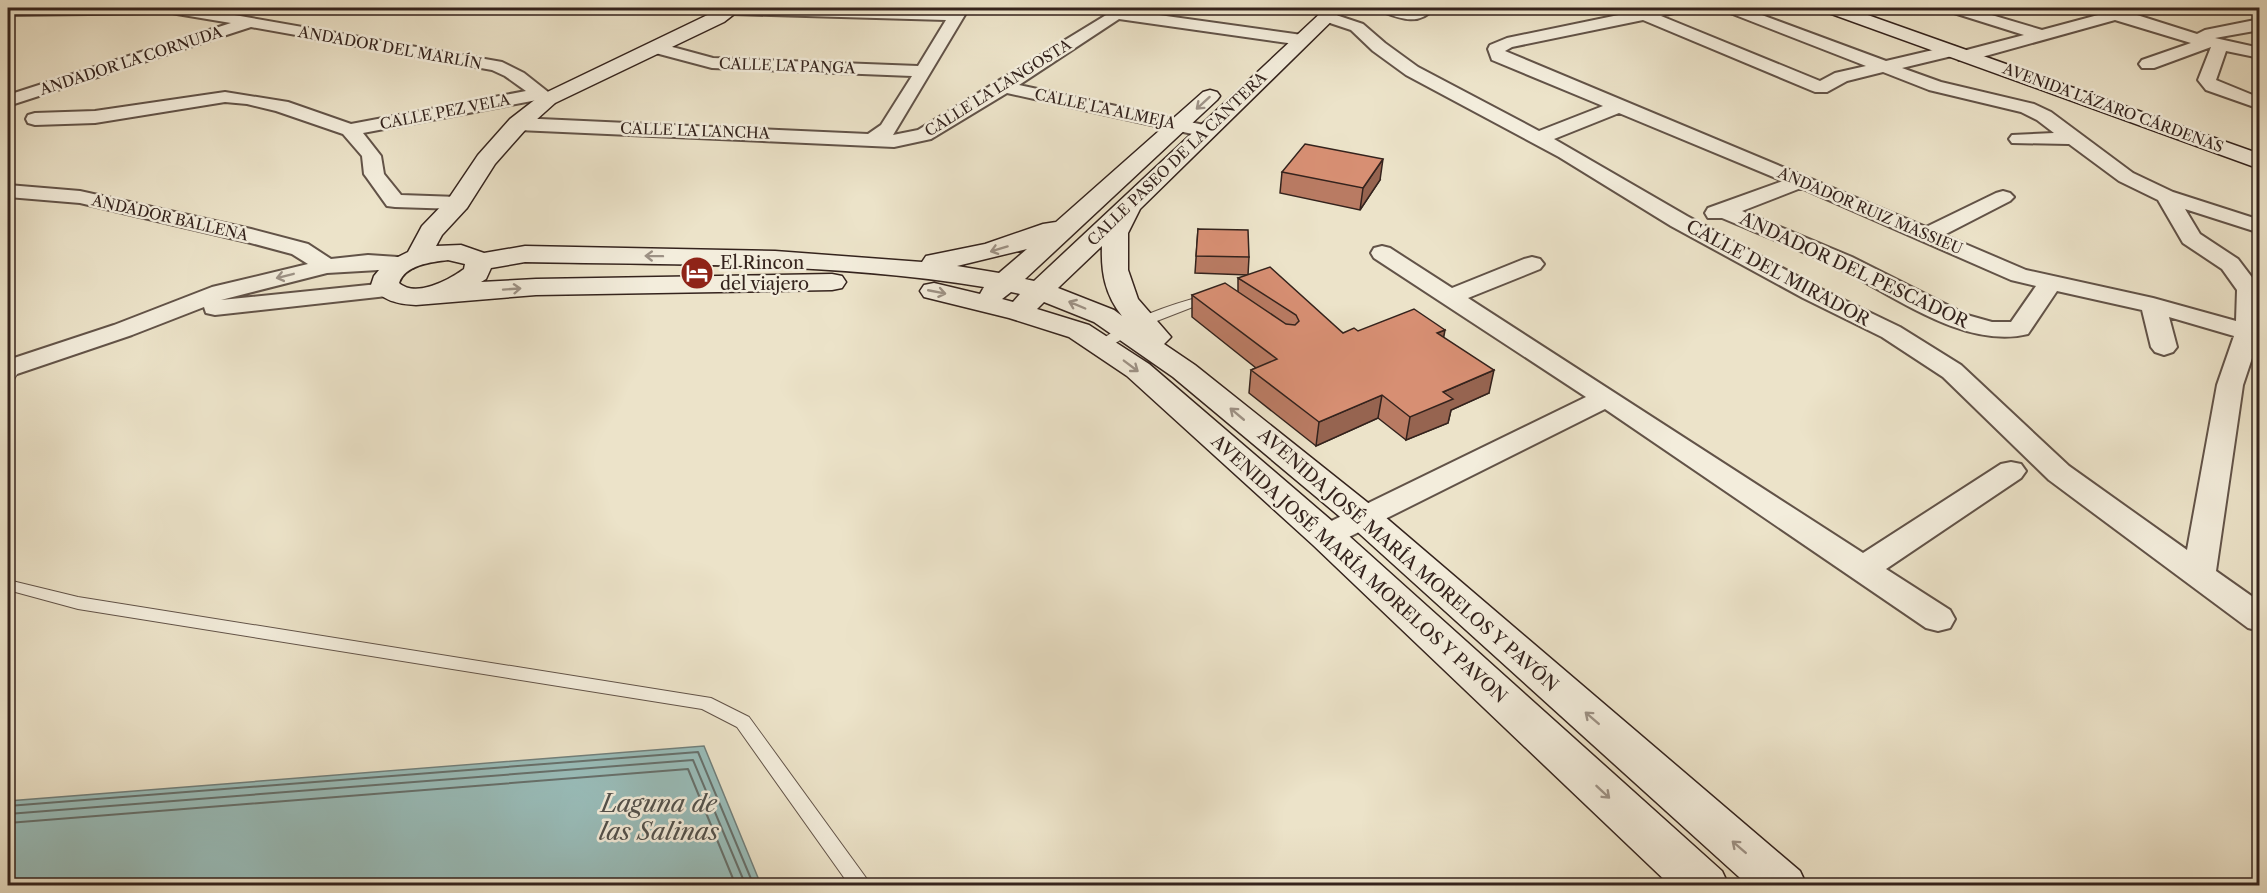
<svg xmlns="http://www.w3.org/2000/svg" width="2267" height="893" viewBox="0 0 2267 893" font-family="'Libre Caslon Text',serif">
<rect width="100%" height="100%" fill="#ece3c9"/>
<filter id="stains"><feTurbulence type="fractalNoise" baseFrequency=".00333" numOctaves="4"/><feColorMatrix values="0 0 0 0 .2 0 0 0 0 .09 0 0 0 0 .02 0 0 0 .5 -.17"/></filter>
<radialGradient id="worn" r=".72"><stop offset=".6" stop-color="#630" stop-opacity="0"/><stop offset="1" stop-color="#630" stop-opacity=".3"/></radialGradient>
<path fill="#99bdba" stroke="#717f7b" stroke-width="1.5" d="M 704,746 L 761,885 L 8,885 L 8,801 Z"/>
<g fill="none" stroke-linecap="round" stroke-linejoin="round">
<g stroke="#66706c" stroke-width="2">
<path d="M 8,806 L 698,752 L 754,886"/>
<path d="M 8,814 L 693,760 L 746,886"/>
<path d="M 8,823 L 688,769 L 736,886"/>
</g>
<g stroke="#625348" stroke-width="2">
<g id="lane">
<path d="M 1207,295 L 1211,296 L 1211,300 L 1144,326 L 1107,348 L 1103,349 L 1097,345 C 1118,321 1176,303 1207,295 Z"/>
<path d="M 15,363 L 21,367 L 12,383 L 8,384 L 8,369 L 11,364 Z"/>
<path d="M 8,580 L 78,597 L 711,698 L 749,717 L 872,886 L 850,886 L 737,727 L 702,709 L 78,609 L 8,590 Z"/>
</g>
</g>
<g stroke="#625348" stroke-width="4">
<g id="street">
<path d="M 8,8 L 194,8 L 502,62 L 524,73 L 557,99 L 554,103 L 548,104 L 537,100 L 363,133 L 381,156 L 384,174 L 401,195 L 458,197 L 466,198 L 469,203 L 466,208 L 458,209 L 395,207 L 387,206 L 367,178 L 364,174 L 362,156 L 343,134 L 276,111 L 247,104 L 225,102 L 95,123 L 35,125 L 28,123 L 26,119 L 28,115 L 35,113 L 95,111 L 225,92 L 288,102 L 351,124 L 526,91 L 505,76 L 492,70 L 251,27 L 8,106 L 8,95 L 231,23 L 171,13 L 8,15 Z"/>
<path d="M 725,8 L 952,11 L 955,8 L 969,8 L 893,135 L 918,130 L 1116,9 L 1302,35 L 1310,40 L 1302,45 L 1119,19 L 1019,85 L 1213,127 L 1216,131 L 1213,135 L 1206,137 L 1007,93 L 931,139 L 894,147 L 518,130 L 511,128 L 509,124 L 511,120 L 518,118 L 868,134 L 881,125 L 912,76 L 712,68 L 648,51 L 646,47 L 654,42 L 713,58 L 918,66 L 946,20 L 732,14 L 727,12 Z"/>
<path d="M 1377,8 L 1399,8 L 1412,11 L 1417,8 L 1434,8 C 1419,27 1399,18 1380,11 Z"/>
<path d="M 1640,8 L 1684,8 L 1682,11 L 1661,16 L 1820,81 L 1835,73 L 1866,66 L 1725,11 L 1723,8 L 1743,8 L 1886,61 L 1950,46 L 1956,47 L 1958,51 L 1956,55 L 1902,68 L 1941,82 L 2034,104 L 2051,112 L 2133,173 L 2173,192 L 2260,220 L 2260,233 L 2185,209 L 2200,234 L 2238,259 L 2260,288 L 2260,343 L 2257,343 L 2243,385 L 2216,571 L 2260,602 L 2260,631 L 2248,628 L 2049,480 L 1943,377 L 1882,337 L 1803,298 L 1671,226 L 1559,157 L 1406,75 L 1373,51 L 1351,30 L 1321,20 L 1319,17 L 1327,12 L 1363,24 L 1385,43 L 1418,67 L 1539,131 L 1603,106 L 1492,60 L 1488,49 L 1490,45 L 1507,38 L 1633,12 ZM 1643,20 L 1815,92 L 1827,92 L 1847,81 L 1883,72 L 1929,90 L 2021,112 L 2037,120 L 2054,133 L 2012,135 L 2009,139 L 2012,143 L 2069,144 L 2119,181 L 2158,200 L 2183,243 L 2222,269 L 2237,290 L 2236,321 L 2153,298 L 2026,270 L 1944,235 L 2010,201 L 2014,197 L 2010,193 L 2003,191 L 1996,193 L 1926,227 L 1505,51 L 1512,47 ZM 1619,113 L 1783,181 L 1708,208 L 1705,213 L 1708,218 L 1722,218 C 1760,234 1799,249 1836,267 C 1892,294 1964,350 2028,334 L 2057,291 L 2142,310 L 2151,347 L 2155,352 L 2164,355 L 2173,352 L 2177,347 L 2169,317 L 2234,336 L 2217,385 L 2187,550 L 2069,466 L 1961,365 L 1900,327 L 1819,288 L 1687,216 L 1554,139 ZM 1801,188 L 2011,280 L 2036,286 L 2011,322 L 1992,322 L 1967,315 L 1852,257 L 1742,211 Z"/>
<path d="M 1954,8 L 1968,8 L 2042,30 L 2098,15 L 2088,11 L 2086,8 L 2118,9 L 2197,34 L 2205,30 L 2260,19 L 2260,30 L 2215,38 L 2260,48 L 2260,58 L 2226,51 L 2216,80 L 2260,98 L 2260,109 L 2206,90 L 2198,80 L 2211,47 L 2154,68 L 2142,68 L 2139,64 L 2142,60 L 2191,43 L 2115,20 L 1971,60 L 1959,60 L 1957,56 L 1959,52 L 2024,35 L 1954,13 Z"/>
<path d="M 8,185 L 80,191 L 251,229 L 308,244 L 331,259 L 368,255 L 413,258 L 417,263 L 413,268 L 327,273 L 221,300 L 388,283 L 396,285 L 400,290 L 396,295 L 215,315 L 206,313 L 204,307 L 132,335 L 8,377 L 8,360 L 114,325 L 212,287 L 308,264 L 292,254 L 247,242 L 80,203 L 8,197 Z"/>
<path d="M 1382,246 L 1390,248 L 1452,288 L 1524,259 L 1532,257 L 1540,259 L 1544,264 L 1540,269 L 1468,298 L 1863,553 L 2001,464 L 2011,462 L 2021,464 L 2026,471 L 2021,478 L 1886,569 L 1950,610 L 1955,619 L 1950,628 L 1938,631 L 1926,628 L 1605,409 L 1337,543 L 1326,546 L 1315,543 L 1310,536 L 1315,529 L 1586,397 L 1374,258 L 1371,253 L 1374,248 Z"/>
</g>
</g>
<g stroke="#34231d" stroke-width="3">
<g id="secondary">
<path d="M 722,8 L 742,8 L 724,22 L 555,103 L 526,129 L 495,164 L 467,208 L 442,235 L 436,246 L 461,245 L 484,253 L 525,246 L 775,251 L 922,262 L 926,256 L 985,244 L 1043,224 L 1056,222 L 1203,92 L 1210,90 L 1217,92 L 1220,96 L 1217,100 L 1025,279 L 1034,281 L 1326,8 L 1345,8 L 1140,209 L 1128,233 L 1128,270 L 1138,299 L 1171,337 L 1164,344 L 1195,365 L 1377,510 L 1800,871 L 1807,886 L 1749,886 L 1351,526 L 1173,377 L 1094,322 L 1044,302 L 1037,309 L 1089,325 L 1149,364 L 1339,527 L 1722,871 L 1729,886 L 1671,886 L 1313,545 L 1127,376 L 1069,337 L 1009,318 L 924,297 L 920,291 L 924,285 L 934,283 L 980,294 L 984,287 C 832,262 678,265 525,262 L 491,268 L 486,279 L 481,282 L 536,279 L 832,274 L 842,276 L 846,282 L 842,288 L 832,290 L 536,295 L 416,305 C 398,304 382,301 371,285 L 374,276 L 384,264 L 408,252 L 422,226 L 449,198 L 478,155 L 510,119 L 541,95 ZM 1102,246 C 1101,272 1105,295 1122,316 L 1114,310 L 1058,288 ZM 1027,249 L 999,273 L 957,266 ZM 448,260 L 465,264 L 464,269 C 449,280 416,298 399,283 C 405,265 431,262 448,260 ZM 1011,292 L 1020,294 L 1013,302 L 1002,299 Z"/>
<path d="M 1823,8 L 1848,8 L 2260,154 L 2260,169 L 1826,12 Z"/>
</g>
</g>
<use href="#lane" fill="#f3eddc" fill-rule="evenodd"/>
<use href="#street" fill="#f3eddc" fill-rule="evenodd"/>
<use href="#secondary" fill="#f3eddc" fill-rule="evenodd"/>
</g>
<g fill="#b97b63" stroke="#34231d" stroke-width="1.5">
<path d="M 1282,172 L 1380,180 L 1360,210 L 1280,193 Z"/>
<path d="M 1198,229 L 1249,257 L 1248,275 L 1195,273 Z"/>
<path d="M 1238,278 L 1343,333 L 1358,331 L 1443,337 L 1489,393 L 1451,410 L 1448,423 L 1406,440 L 1378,418 L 1316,446 L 1249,393 L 1251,370 L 1256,368 L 1192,317 L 1192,295 L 1238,292 Z"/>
</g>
<g fill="#966450" stroke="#34231d" stroke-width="1.5">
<path d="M 1383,159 L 1380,180 L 1360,210 L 1363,188 Z"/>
<path d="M 1445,330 L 1441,352 L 1437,333 Z"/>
<path d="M 1494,370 L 1489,393 L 1451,410 L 1448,423 L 1406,440 L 1410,417 L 1443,392 Z"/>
<path d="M 1382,395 L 1378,418 L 1316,446 L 1319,422 Z"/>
</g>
<g fill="#d78f73" stroke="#34231d" stroke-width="1.5">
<path d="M 1305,144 L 1383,159 L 1363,188 L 1282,172 Z"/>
<path d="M 1198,229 L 1248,230 L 1249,257 L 1196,256 Z"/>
<path d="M 1270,267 L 1343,333 L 1354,328 L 1358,331 L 1414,309 L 1445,330 L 1437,333 L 1494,370 L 1443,392 L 1453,399 L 1410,417 L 1382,395 L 1319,422 L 1251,370 L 1277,359 L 1192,295 L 1225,283 L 1286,324 L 1295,325 L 1299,321 L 1296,315 L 1238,278 Z"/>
</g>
<defs><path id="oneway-shaft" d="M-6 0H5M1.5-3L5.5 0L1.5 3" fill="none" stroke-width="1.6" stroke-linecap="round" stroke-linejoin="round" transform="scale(1.5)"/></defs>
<g stroke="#9d9286">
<use href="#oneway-shaft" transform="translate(1203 103) rotate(138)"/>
<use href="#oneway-shaft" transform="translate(999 249) rotate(163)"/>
<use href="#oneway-shaft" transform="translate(654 256) rotate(-179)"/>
<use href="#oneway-shaft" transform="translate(285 276) rotate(166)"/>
<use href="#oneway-shaft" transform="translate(512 289) rotate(-4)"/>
<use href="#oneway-shaft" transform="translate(937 292) rotate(11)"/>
<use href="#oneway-shaft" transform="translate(1077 305) rotate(-157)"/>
<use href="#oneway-shaft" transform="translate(1131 366) rotate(37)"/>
<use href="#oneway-shaft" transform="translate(1237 414) rotate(-140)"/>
<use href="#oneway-shaft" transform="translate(1592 718) rotate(-139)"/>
<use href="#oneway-shaft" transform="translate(1603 792) rotate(43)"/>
<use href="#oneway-shaft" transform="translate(1739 847) rotate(-139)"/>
</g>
<defs>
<g id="hotel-disc" transform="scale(1.725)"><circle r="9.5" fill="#8f2418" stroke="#f3eddc"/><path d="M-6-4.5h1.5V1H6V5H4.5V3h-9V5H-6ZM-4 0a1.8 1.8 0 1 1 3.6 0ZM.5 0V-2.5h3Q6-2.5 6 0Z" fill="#fff"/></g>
</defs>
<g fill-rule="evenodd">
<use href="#hotel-disc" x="697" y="273"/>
</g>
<g text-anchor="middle" stroke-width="5" stroke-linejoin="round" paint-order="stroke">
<g font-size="15" fill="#34231d" stroke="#f3eddc">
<text transform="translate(390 48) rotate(10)" y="5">ANDADOR DEL MARLÍN</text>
<text transform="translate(131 61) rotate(-18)" y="5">ANDADOR LA CORNUDA</text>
<text transform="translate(787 66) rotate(2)" y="5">CALLE LA PANGA</text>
<text transform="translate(998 88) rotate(-32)" y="5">CALLE LA LANGOSTA</text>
<text transform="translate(2113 108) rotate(20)" y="5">AVENIDA LÁZARO CÁRDENAS</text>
<text transform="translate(1105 109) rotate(12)" y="5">CALLE LA ALMEJA</text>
<text transform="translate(445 112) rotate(-11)" y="5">CALLE PEZ VELA</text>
<text transform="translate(695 131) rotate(2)" y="5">CALLE LA LANCHA</text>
<text transform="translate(1177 159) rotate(-44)" y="5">CALLE PASEO DE LA CANTERA</text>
<text transform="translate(1870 211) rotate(23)" y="5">ANDADOR RUIZ MASSIEU</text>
<text transform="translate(170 218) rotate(13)" y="5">ANDADOR BALLENA</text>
</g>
<g font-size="18" fill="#34231d" stroke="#f3eddc" text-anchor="start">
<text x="720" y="269">El Rincon<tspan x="720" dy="21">del viajero</tspan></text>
</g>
<g font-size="18" fill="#34231d" stroke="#f3eddc">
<text transform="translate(1854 270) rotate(25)" y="6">ANDADOR DEL PESCADOR</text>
<text transform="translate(1778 273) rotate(28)" y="6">CALLE DEL MIRADOR</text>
<text transform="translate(1408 560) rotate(41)" y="6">AVENIDA JOSÉ MARÍA MORELOS Y PAVÓN</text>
<text transform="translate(1359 569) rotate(42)" y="6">AVENIDA JOSÉ MARÍA MORELOS Y PAVON</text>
</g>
<g font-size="24" font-style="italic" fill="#52514c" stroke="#f3eddc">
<text x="659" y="812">Laguna de<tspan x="659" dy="28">las Salinas</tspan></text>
</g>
</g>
<rect width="2267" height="893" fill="none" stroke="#ece3c9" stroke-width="30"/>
<rect x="9" y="9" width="2249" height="875" fill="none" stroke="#34231d" stroke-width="3"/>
<rect x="15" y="15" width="2237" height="863" fill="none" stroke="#34231d" stroke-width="1.5"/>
<rect width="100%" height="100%" filter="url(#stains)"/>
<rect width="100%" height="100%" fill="url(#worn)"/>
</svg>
